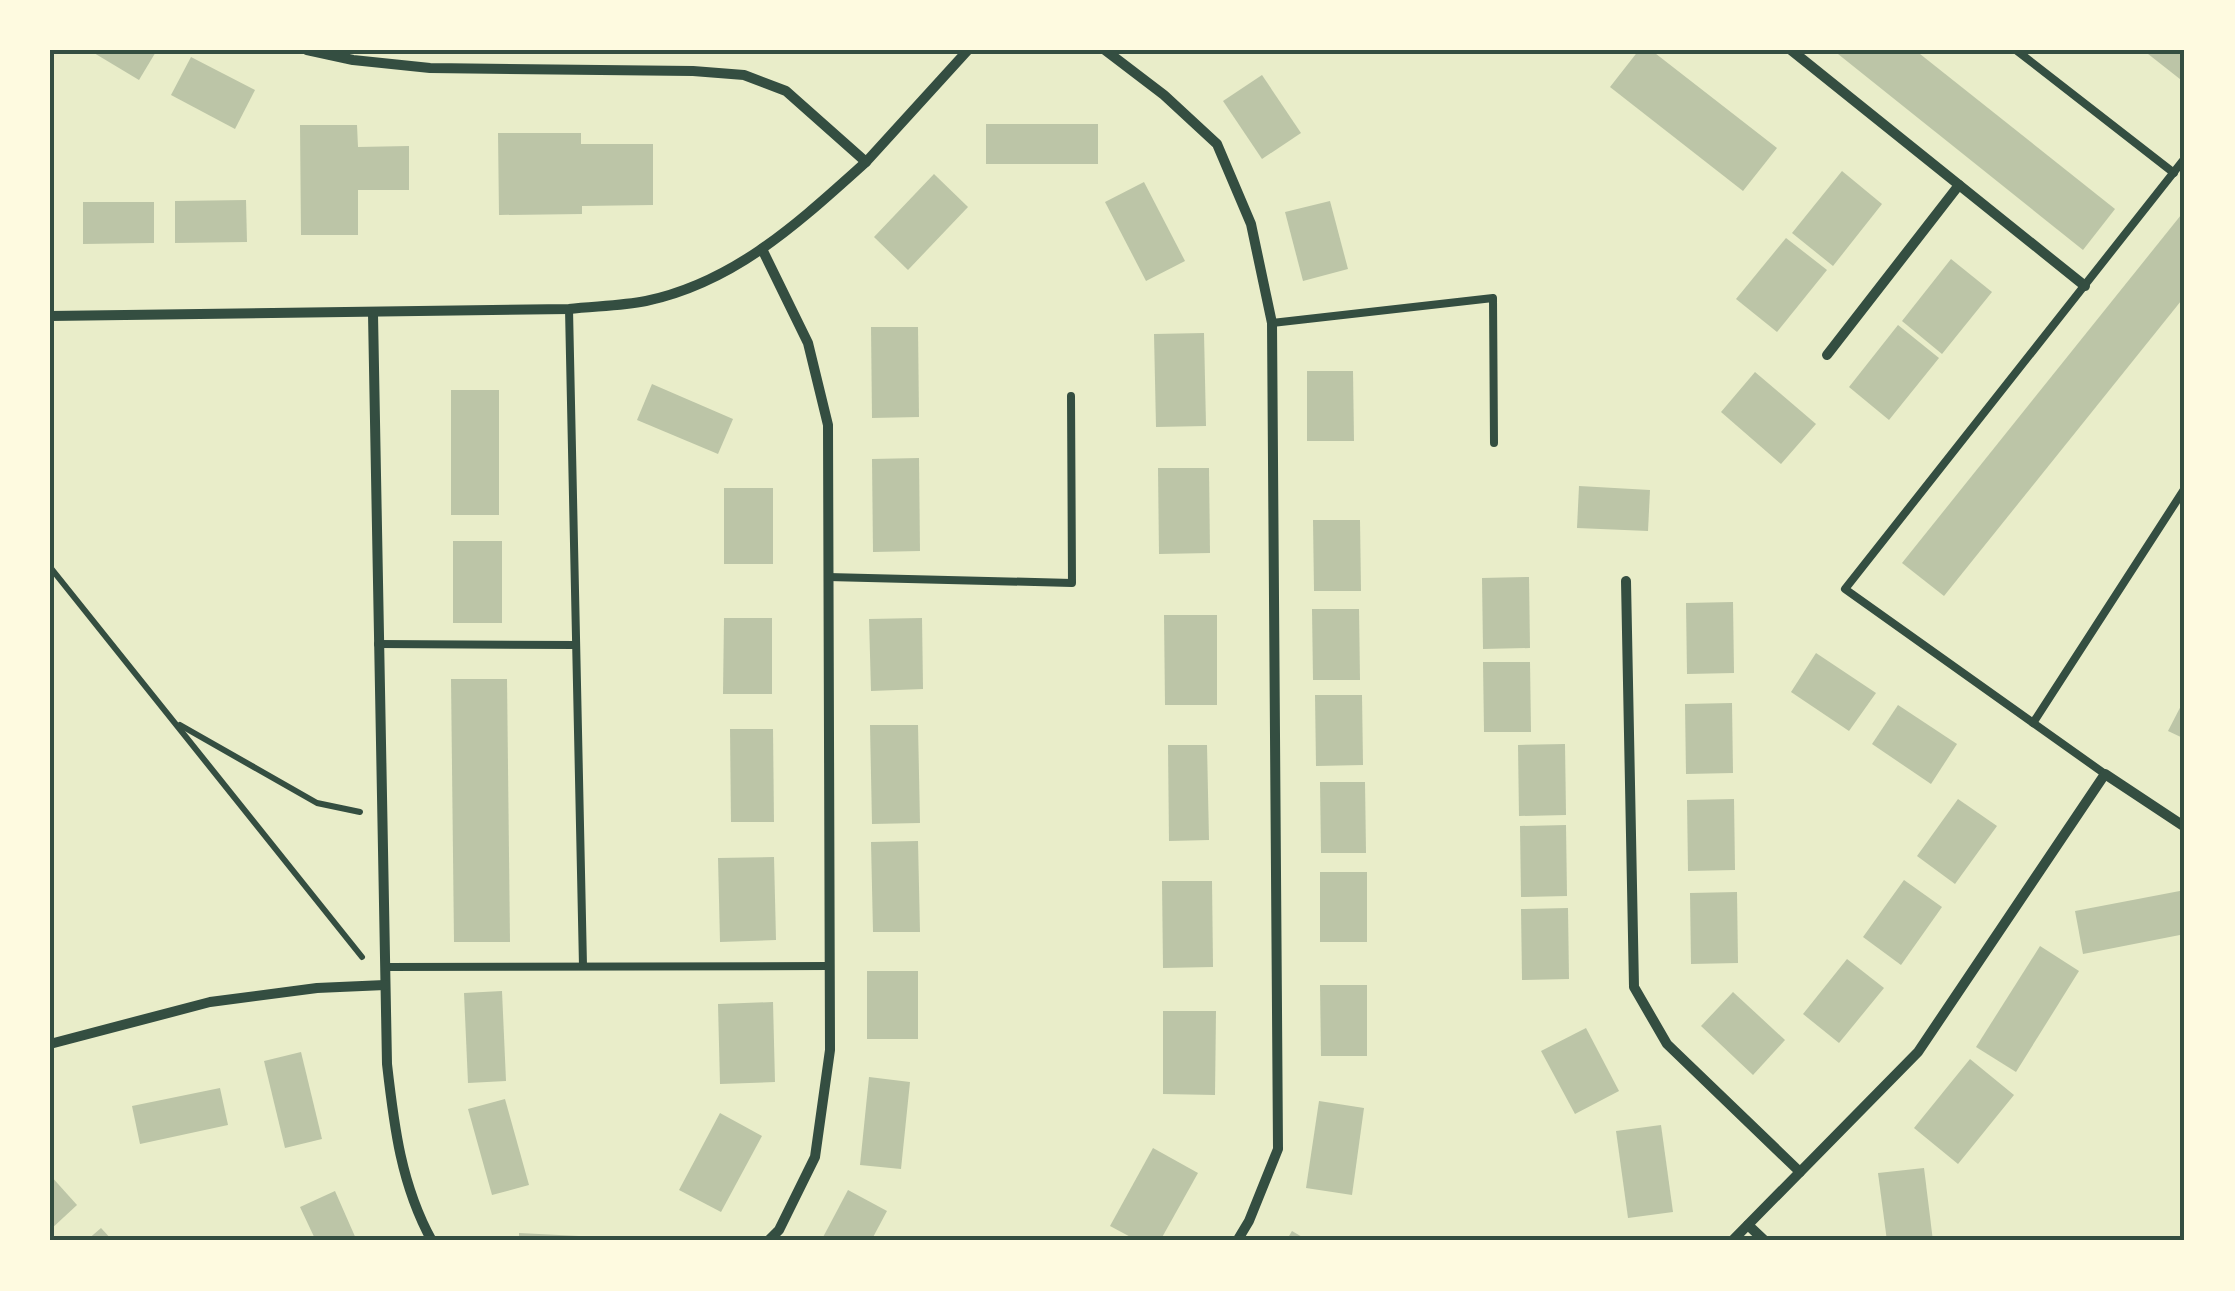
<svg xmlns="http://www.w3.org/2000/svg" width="2235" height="1291" viewBox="0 0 2235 1291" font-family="'Open Sans',sans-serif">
<rect width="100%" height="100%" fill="#e9edc9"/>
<g fill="#bcc5a7">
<path d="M 89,50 L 157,50 L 139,80 Z"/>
<path d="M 1639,50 L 1651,50 L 1777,148 L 1743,191 L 1610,87 Z"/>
<path d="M 1833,50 L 1915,50 L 2115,209 L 2083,250 Z"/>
<path d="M 2143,50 L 2185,50 L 2185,83 Z"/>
<path d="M 191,57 L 255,90 L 235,129 L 171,95 Z"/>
<path d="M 1262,75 L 1301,133 L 1262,159 L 1223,101 Z"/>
<rect x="986" y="124" width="112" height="40"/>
<path d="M 300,125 L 357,125 L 358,147 L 409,146 L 409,190 L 358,190 L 358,235 L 301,235 Z"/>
<path d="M 498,133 L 581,133 L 581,144 L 653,144 L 653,205 L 582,206 L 582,214 L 499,215 Z"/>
<path d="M 1842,171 L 1882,204 L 1833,266 L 1792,233 Z"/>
<path d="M 934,174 L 968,207 L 908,270 L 874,237 Z"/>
<path d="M 1144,182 L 1185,261 L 1146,281 L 1105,202 Z"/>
<path d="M 246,200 L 247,242 L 175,243 L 175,201 Z"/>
<path d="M 1330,201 L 1348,269 L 1303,281 L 1285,212 Z"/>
<path d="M 83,202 L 154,202 L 154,243 L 83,244 Z"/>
<path d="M 2185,210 L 2185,296 L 1944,596 L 1902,563 Z"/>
<path d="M 1786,238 L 1827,270 L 1777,332 L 1736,299 Z"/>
<path d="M 1951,259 L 1992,292 L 1942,354 L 1902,321 Z"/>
<path d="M 1898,325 L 1939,358 L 1889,420 L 1849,387 Z"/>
<path d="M 871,327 L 918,327 L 919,417 L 872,418 Z"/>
<path d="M 1204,333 L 1206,426 L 1156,427 L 1154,334 Z"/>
<path d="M 1307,371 L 1353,371 L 1354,441 L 1307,441 Z"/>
<path d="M 1755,372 L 1816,424 L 1781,464 L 1721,412 Z"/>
<path d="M 652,384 L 733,419 L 718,454 L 637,420 Z"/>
<rect x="451" y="390" width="48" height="125"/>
<path d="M 919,458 L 920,551 L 873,552 L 872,459 Z"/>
<path d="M 1158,468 L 1209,468 L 1210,553 L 1159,554 Z"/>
<path d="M 1579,486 L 1650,490 L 1648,531 L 1577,528 Z"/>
<rect x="724" y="488" width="49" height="76"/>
<path d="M 1313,520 L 1360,520 L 1361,591 L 1314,591 Z"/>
<rect x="453" y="541" width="49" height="82"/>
<path d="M 1529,577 L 1530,648 L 1483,649 L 1482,578 Z"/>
<path d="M 1733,602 L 1734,673 L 1687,674 L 1686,603 Z"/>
<path d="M 1312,609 L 1359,609 L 1360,680 L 1313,680 Z"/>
<path d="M 1164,615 L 1217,615 L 1217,705 L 1165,705 Z"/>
<path d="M 724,618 L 772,618 L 772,694 L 723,694 Z"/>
<path d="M 922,618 L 923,689 L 871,691 L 869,619 Z"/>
<path d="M 1816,653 L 1876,693 L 1849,731 L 1791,692 Z"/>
<path d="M 1483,662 L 1530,662 L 1531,732 L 1484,732 Z"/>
<path d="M 451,679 L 507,679 L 510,942 L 454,942 Z"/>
<path d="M 1315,695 L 1362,695 L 1363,765 L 1316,766 Z"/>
<path d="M 2185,698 L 2185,739 L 2168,731 Z"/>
<path d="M 1732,703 L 1733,773 L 1686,774 L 1685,704 Z"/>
<path d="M 1898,705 L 1957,744 L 1931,784 L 1872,744 Z"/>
<path d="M 870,725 L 918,725 L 920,823 L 872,824 Z"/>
<path d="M 730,729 L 773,729 L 774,822 L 731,822 Z"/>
<path d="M 1565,744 L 1566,815 L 1519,816 L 1518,745 Z"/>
<path d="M 1168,745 L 1207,745 L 1209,840 L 1169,841 Z"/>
<path d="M 1320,782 L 1365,782 L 1366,853 L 1321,853 Z"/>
<path d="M 1734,799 L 1735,870 L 1688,871 L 1687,800 Z"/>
<path d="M 1958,799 L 1997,826 L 1955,884 L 1917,856 Z"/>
<path d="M 1566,825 L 1567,896 L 1521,897 L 1520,826 Z"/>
<path d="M 918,841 L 920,932 L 873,932 L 871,842 Z"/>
<path d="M 774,857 L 776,940 L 720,942 L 718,858 Z"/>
<rect x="1320" y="872" width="47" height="70"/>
<path d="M 1904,880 L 1942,907 L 1901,965 L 1863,937 Z"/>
<path d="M 1162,881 L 1212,881 L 1213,967 L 1163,968 Z"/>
<path d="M 2185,890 L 2185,934 L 2083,954 L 2075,911 Z"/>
<path d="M 1737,892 L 1738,963 L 1691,964 L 1690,893 Z"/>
<path d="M 1568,908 L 1569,979 L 1522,980 L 1521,909 Z"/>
<path d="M 2040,946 L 2079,971 L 2016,1072 L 1976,1047 Z"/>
<path d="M 1847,959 L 1884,988 L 1839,1043 L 1803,1014 Z"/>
<rect x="867" y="971" width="51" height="68"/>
<path d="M 1320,985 L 1367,985 L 1367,1056 L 1321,1056 Z"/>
<path d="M 502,991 L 506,1081 L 468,1083 L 464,993 Z"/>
<path d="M 1733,992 L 1785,1040 L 1753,1075 L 1701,1026 Z"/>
<path d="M 773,1002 L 775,1082 L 720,1084 L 718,1004 Z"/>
<path d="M 1163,1011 L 1216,1011 L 1215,1095 L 1163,1094 Z"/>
<path d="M 1586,1028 L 1619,1091 L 1575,1114 L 1541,1051 Z"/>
<path d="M 301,1052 L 322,1139 L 285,1148 L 264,1061 Z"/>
<path d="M 1970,1059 L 2014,1095 L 1958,1164 L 1914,1128 Z"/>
<path d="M 869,1077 L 910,1082 L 901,1169 L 860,1165 Z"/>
<path d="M 220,1088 L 228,1125 L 140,1144 L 132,1106 Z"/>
<path d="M 505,1099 L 529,1185 L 492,1195 L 468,1109 Z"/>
<path d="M 1319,1101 L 1364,1108 L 1352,1195 L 1306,1188 Z"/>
<path d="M 720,1113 L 762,1136 L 721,1212 L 679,1190 Z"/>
<path d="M 1661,1125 L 1673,1212 L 1628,1218 L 1616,1131 Z"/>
<path d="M 1153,1148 L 1198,1173 L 1160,1241 L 1138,1241 L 1110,1226 Z"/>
<path d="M 1924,1168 L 1933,1241 L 1887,1241 L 1878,1173 Z"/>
<path d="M 50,1175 L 77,1205 L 50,1230 Z"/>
<path d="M 848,1190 L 887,1211 L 871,1241 L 821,1241 Z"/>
<path d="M 335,1191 L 353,1232 L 357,1241 L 316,1241 L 300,1207 Z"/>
<path d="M 101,1228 L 113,1241 L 86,1241 Z"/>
<path d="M 1292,1231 L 1309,1241 L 1286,1241 Z"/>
<path d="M 519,1233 L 579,1236 L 579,1241 L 519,1241 Z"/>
<path d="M 594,1236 L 634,1238 L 634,1241 L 594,1241 Z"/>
</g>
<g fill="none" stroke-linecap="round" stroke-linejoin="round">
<g stroke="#344e41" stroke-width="6">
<path d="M 50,567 L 362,957"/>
<path d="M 180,725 L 317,803 L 360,812"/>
</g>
<g stroke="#344e41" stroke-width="8">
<path d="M 2016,50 L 2174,173"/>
<path d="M 569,309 L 583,966"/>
<path d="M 1272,323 L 1493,298 L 1494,443"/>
<path d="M 828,577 L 1072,583 L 1071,396"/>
<path d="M 378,644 L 576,645"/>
<path d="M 2033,723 L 2185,488"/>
<path d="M 2105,774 L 1845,589 L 2185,158"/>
<path d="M 385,967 L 829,966"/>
</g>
<g stroke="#344e41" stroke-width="10">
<path d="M 307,50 L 353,60 L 430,68 L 693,71 L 744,75 L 786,91 L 866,162 L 968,50"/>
<path d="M 1105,50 L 1164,95 L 1217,144 L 1251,224 L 1272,323 L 1278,1149 L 1249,1221 L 1237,1241"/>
<path d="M 1791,50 L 2085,286"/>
<path d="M 762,249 L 808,343 L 828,425 L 830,1050 L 815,1157 L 779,1230 L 768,1241"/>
<path d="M 373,314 L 387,1064 C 394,1126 401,1185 432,1241"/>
<path d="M 50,316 L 569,309 C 594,306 621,306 646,301 C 736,282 800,221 866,162"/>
<path d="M 1827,355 L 1959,185"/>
<path d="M 1626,581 L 1634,987 L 1667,1044 L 1800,1172"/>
<path d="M 50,1044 L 210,1002 L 317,988 L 385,985"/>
<path d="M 1748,1225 L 1765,1241"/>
<path d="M 1732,1241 L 1918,1052 L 2105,774 L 2185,827"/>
</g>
</g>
<rect width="2235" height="1291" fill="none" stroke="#fefae0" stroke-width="105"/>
<rect x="52" y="52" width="2130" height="1186" fill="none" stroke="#344e41" stroke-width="4"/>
</svg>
